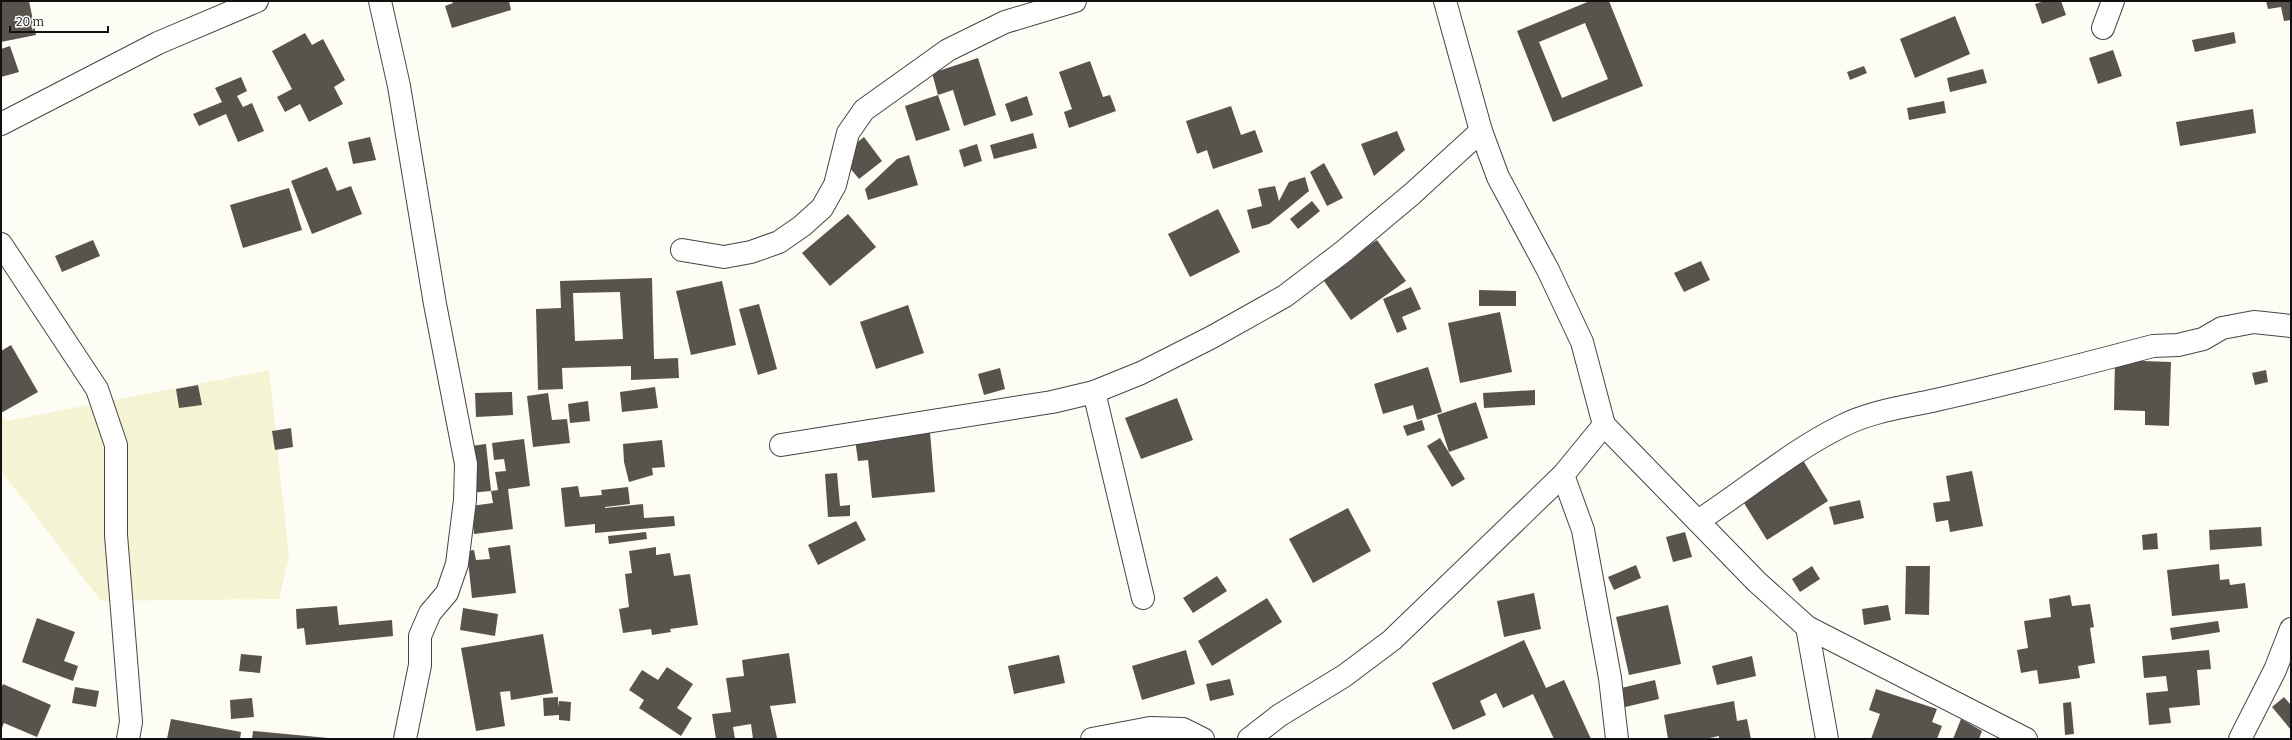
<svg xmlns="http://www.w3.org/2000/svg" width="2292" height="740" viewBox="0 0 2292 740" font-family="Bitter,serif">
<rect width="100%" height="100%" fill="#fefdf5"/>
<path fill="#f4f4d5" d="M 269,370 L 289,557 L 279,599 L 101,601 L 1,471 L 1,415 L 6,421 Z"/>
<g fill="#59534d" fill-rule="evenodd">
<path d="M 1,1 L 29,1 L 36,35 L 1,42 Z"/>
<path d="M 452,1 L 509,1 L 511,10 L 452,28 L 445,6 L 453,3 Z"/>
<path d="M 1590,1 L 1609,1 L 1643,86 L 1553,122 L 1517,31 ZM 1585,23 L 1608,79 L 1562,98 L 1539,42 Z"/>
<path d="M 2045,1 L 2061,1 L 2066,15 L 2042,24 L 2035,4 Z"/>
<path d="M 2266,1 L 2291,1 L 2291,20 L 2284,21 L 2281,7 L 2268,9 Z"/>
<path d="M 1955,16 L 1970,54 L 1915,78 L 1900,39 Z"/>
<path d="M 2234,32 L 2236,43 L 2195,52 L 2192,40 Z"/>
<path d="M 305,33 L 312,45 L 323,39 L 345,80 L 334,87 L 343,104 L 309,122 L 300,104 L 285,112 L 277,97 L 292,89 L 272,51 Z"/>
<path d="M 10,46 L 19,72 L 1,77 L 1,49 Z"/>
<path d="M 2113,50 L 2122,76 L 2098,84 L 2089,58 Z"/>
<path d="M 978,58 L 996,115 L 964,126 L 953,90 L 938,95 L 932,73 Z"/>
<path d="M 1090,61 L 1103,97 L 1110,95 L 1116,111 L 1069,128 L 1064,112 L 1072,109 L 1059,72 Z"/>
<path d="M 1864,66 L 1867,73 L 1850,80 L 1847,72 Z"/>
<path d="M 1983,69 L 1987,83 L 1950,92 L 1947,78 Z"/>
<path d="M 241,77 L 247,91 L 237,96 L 243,107 L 252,103 L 264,131 L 238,142 L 226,114 L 199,126 L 193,114 L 222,102 L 215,88 Z"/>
<path d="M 938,95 L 950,130 L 916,141 L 905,106 Z"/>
<path d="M 1027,96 L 1033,115 L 1011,122 L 1005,104 Z"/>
<path d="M 1944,101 L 1946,113 L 1909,120 L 1907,108 Z"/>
<path d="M 1231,106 L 1241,135 L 1255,130 L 1263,152 L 1213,169 L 1207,150 L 1197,154 L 1186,121 Z"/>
<path d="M 2253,109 L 2256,133 L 2180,146 L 2176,122 Z"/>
<path d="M 1397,131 L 1405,150 L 1374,176 L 1361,144 Z"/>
<path d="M 1033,133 L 1037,148 L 994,159 L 990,145 Z"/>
<path d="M 370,137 L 376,160 L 353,164 L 348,142 Z"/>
<path d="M 864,137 L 882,161 L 859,179 L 840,156 Z"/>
<path d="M 977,144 L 982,161 L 964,167 L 959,150 Z"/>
<path d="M 909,155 L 918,185 L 868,200 L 865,189 L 897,159 Z"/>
<path d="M 1324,163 L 1343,198 L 1327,206 L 1310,172 Z"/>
<path d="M 327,167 L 337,191 L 351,186 L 362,214 L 312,234 L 291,181 Z"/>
<path d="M 1305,177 L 1309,191 L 1269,224 L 1252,229 L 1247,210 L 1262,206 L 1258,189 L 1275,186 L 1279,201 L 1289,182 Z"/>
<path d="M 289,188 L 302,230 L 243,248 L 230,205 Z"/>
<path d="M 1312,201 L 1320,211 L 1298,229 L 1290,219 Z"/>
<path d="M 1218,209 L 1240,252 L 1190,277 L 1168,234 Z"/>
<path d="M 848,214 L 876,247 L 830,286 L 802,253 Z"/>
<path d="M 93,240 L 100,256 L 62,272 L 55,256 Z"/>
<path d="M 1377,240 L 1406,281 L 1351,320 L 1322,278 Z"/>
<path d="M 1701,261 L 1710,280 L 1684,292 L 1674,273 Z"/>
<path d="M 652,278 L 654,359 L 678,358 L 679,378 L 631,380 L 631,366 L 562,368 L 563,389 L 538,390 L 536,309 L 561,308 L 560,281 ZM 620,292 L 623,339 L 575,341 L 573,293 Z"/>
<path d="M 722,281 L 736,345 L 691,355 L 676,291 Z"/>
<path d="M 1411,287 L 1421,309 L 1402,317 L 1407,329 L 1397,333 L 1383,299 Z"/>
<path d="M 1479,290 L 1516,291 L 1516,306 L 1479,306 Z"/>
<path d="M 759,304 L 777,369 L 758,375 L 739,309 Z"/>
<path d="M 908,305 L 924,353 L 876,369 L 860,322 Z"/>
<path d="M 1500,312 L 1512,372 L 1460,383 L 1448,323 Z"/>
<path d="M 11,345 L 38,392 L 1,413 L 1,351 Z"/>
<path d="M 2115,360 L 2171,362 L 2169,426 L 2145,425 L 2145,411 L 2114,410 Z"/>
<path d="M 1428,367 L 1442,412 L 1417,420 L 1413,405 L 1383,414 L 1374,384 Z"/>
<path d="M 1000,368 L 1005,389 L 984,395 L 978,374 Z"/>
<path d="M 2266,370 L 2268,382 L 2255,385 L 2252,373 Z"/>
<path d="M 198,385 L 202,405 L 179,408 L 176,389 Z"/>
<path d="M 655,387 L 658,408 L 622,412 L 620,392 Z"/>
<path d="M 1535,390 L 1535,405 L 1484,408 L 1483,393 Z"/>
<path d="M 512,392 L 513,415 L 476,417 L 475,393 Z"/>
<path d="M 548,393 L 552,420 L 567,419 L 570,443 L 533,447 L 527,396 Z"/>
<path d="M 1177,398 L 1193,440 L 1141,459 L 1125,418 Z"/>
<path d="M 588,401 L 590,421 L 570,423 L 568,404 Z"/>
<path d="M 1476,402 L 1488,438 L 1449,452 L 1437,415 Z"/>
<path d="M 1422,420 L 1425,430 L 1407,436 L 1403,426 Z"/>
<path d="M 291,428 L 293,447 L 275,450 L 272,431 Z"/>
<path d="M 930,432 L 935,492 L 872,498 L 868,460 L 858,461 L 855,439 Z"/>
<path d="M 1440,438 L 1465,479 L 1452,487 L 1427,446 Z"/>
<path d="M 524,439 L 530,486 L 508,489 L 513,529 L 474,534 L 471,506 L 493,503 L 491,491 L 498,490 L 495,472 L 506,471 L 504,459 L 494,460 L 492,443 Z"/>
<path d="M 662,440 L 665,467 L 652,468 L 653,475 L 629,482 L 624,462 L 623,444 Z"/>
<path d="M 486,444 L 491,491 L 469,493 L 464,447 Z"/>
<path d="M 1801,457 L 1828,501 L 1767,540 L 1739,495 Z"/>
<path d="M 1972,471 L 1983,526 L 1950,532 L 1948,520 L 1936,522 L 1933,503 L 1950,501 L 1946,476 Z"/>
<path d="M 837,473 L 840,506 L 850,505 L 850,516 L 828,517 L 825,474 Z"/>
<path d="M 578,486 L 580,497 L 602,495 L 601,490 L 628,487 L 630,504 L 605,507 L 605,508 L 643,504 L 644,518 L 674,516 L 675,526 L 595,533 L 595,524 L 565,527 L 561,488 Z"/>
<path d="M 1860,500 L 1864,518 L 1834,525 L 1829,507 Z"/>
<path d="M 1348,508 L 1371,551 L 1313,583 L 1289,539 Z"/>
<path d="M 856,521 L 866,540 L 818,565 L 808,545 Z"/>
<path d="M 2261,527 L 2262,546 L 2210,550 L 2209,530 Z"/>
<path d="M 646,532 L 647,539 L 609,544 L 608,536 Z"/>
<path d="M 1685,532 L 1692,557 L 1673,562 L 1666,537 Z"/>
<path d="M 2157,533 L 2158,549 L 2143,550 L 2142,535 Z"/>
<path d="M 510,545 L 516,593 L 472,598 L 467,551 L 474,550 L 476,560 L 490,559 L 488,548 Z"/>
<path d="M 656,547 L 656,555 L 670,553 L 674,576 L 690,574 L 698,625 L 670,629 L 671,632 L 652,635 L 651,629 L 623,633 L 619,609 L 629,607 L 625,574 L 632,573 L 629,551 Z"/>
<path d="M 2219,564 L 2220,580 L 2229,579 L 2230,585 L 2245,583 L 2248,608 L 2172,616 L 2167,570 Z"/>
<path d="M 1636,565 L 1641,578 L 1614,590 L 1608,577 Z"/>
<path d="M 1812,566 L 1820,579 L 1800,592 L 1792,579 Z"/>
<path d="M 1906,566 L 1930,566 L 1929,615 L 1905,614 Z"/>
<path d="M 1217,576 L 1227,591 L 1193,613 L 1183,598 Z"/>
<path d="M 1534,593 L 1541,629 L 1504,637 L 1497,601 Z"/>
<path d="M 2070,595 L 2072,606 L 2090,604 L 2094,627 L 2090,628 L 2095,663 L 2078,666 L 2080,678 L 2039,684 L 2037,670 L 2021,673 L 2017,650 L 2028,648 L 2024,621 L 2051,617 L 2049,599 Z"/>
<path d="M 1267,598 L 1282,622 L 1212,666 L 1198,641 Z"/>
<path d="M 1668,605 L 1681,664 L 1629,675 L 1616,617 Z"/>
<path d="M 1888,605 L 1891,620 L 1864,625 L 1862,609 Z"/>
<path d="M 337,606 L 339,625 L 392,620 L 393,636 L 306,645 L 304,628 L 297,629 L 296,609 Z"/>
<path d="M 463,608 L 498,614 L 495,636 L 460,630 Z"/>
<path d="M 37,618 L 75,632 L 64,661 L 78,666 L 73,681 L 22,662 Z"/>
<path d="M 2218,621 L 2220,632 L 2172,640 L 2170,628 Z"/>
<path d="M 543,634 L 553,693 L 511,700 L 510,691 L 500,692 L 505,726 L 476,731 L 461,648 Z"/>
<path d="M 1524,640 L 1546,688 L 1564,680 L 1591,739 L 1554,739 L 1533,694 L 1503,708 L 1496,693 L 1480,701 L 1486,715 L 1453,730 L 1432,683 Z"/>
<path d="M 1186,650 L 1195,684 L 1142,700 L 1132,666 Z"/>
<path d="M 2209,650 L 2211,669 L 2197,670 L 2200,705 L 2169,708 L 2171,723 L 2149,725 L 2146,693 L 2168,691 L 2166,676 L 2144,678 L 2142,656 Z"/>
<path d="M 789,653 L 796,703 L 770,706 L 777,738 L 753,739 L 751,724 L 733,727 L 735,739 L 716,739 L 712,714 L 731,712 L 726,678 L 744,676 L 742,660 Z"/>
<path d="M 241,654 L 262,656 L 260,673 L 239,671 Z"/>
<path d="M 1059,655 L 1065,683 L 1014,694 L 1008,666 Z"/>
<path d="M 1752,656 L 1756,676 L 1717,685 L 1712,666 Z"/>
<path d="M 667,667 L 693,684 L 677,708 L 692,718 L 681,736 L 639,708 L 644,700 L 629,690 L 642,670 L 658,680 Z"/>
<path d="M 1230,679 L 1234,695 L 1210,701 L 1206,684 Z"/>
<path d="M 1655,680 L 1659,699 L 1621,708 L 1617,689 Z"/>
<path d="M 3,684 L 51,705 L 37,737 L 4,723 L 1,730 L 1,689 Z"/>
<path d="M 75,687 L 99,691 L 96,707 L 72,703 Z"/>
<path d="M 1876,689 L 1937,709 L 1932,722 L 1942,726 L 1937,739 L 1871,739 L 1880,714 L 1869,710 Z"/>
<path d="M 558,697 L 558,707 L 559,701 L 571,702 L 570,721 L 559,720 L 559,715 L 544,716 L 543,698 Z"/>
<path d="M 2284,697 L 2291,705 L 2291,730 L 2272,707 Z"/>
<path d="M 252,698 L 254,717 L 231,719 L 230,700 Z"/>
<path d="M 1734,701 L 1737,721 L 1747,719 L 1751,739 L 1719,739 L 1719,736 L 1705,739 L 1668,739 L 1664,715 Z"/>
<path d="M 2071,702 L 2074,734 L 2065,735 L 2063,703 Z"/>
<path d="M 171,719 L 241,732 L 240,739 L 167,739 Z"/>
<path d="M 1961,719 L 1982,731 L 1979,739 L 1953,739 Z"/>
<path d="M 253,731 L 328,738 L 328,739 L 252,739 Z"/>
</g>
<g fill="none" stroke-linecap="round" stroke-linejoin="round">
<g stroke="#444" stroke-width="24">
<g id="minor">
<path d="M 380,1 L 399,86 L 435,304 L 466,464 L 465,500 L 457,564 L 447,593 L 430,613 L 420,636 L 420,665 L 405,739"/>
<path d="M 1445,1 L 1481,131 L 1498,177 L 1548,270 L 1582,342 L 1604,425 L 1757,582 L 1807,627 L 2026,739"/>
<path d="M 2103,28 L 2113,1"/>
<path d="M 1,124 L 158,43 L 257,1"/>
<path d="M 1,244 L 97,389 L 116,445 L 116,535 L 131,722 L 128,739"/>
<path d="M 682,250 L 724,257 L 751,252 L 779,242 L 802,226 L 822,208 L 835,185 L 848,133 L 864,110 L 948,50 L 1005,22 L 1075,1"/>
<path d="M 1094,392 L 1143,598"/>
<path d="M 781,445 L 1052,402 L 1094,392 L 1141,373 L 1212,337 L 1285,296 L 1344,251 L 1412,194 L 1481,131"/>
<path d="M 1563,475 L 1583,530 L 1610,678 L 1617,739"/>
<path d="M 1698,521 C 1746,490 1791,451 1842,426 C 1871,411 1905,407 1936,400 C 2009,384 2081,365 2153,346 L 2178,345 L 2203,339 L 2222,328 L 2254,322 L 2291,326"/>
<path d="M 1807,627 L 1827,739"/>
<path d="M 1092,739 L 1150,728 L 1183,729 L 1203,739"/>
<path d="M 1249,739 L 1280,715 L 1344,676 L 1392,640 L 1563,475 L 1604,425"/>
<path d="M 2240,739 L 2275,670 L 2291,629"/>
</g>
</g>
<use href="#minor" stroke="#fff" stroke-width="22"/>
</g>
<rect width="2292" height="740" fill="none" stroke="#111111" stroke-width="4"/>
<path d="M10 26v6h98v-6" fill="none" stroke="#111111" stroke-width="2"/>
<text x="16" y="26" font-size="12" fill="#111111" stroke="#ffffff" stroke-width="3" paint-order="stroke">20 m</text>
</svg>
